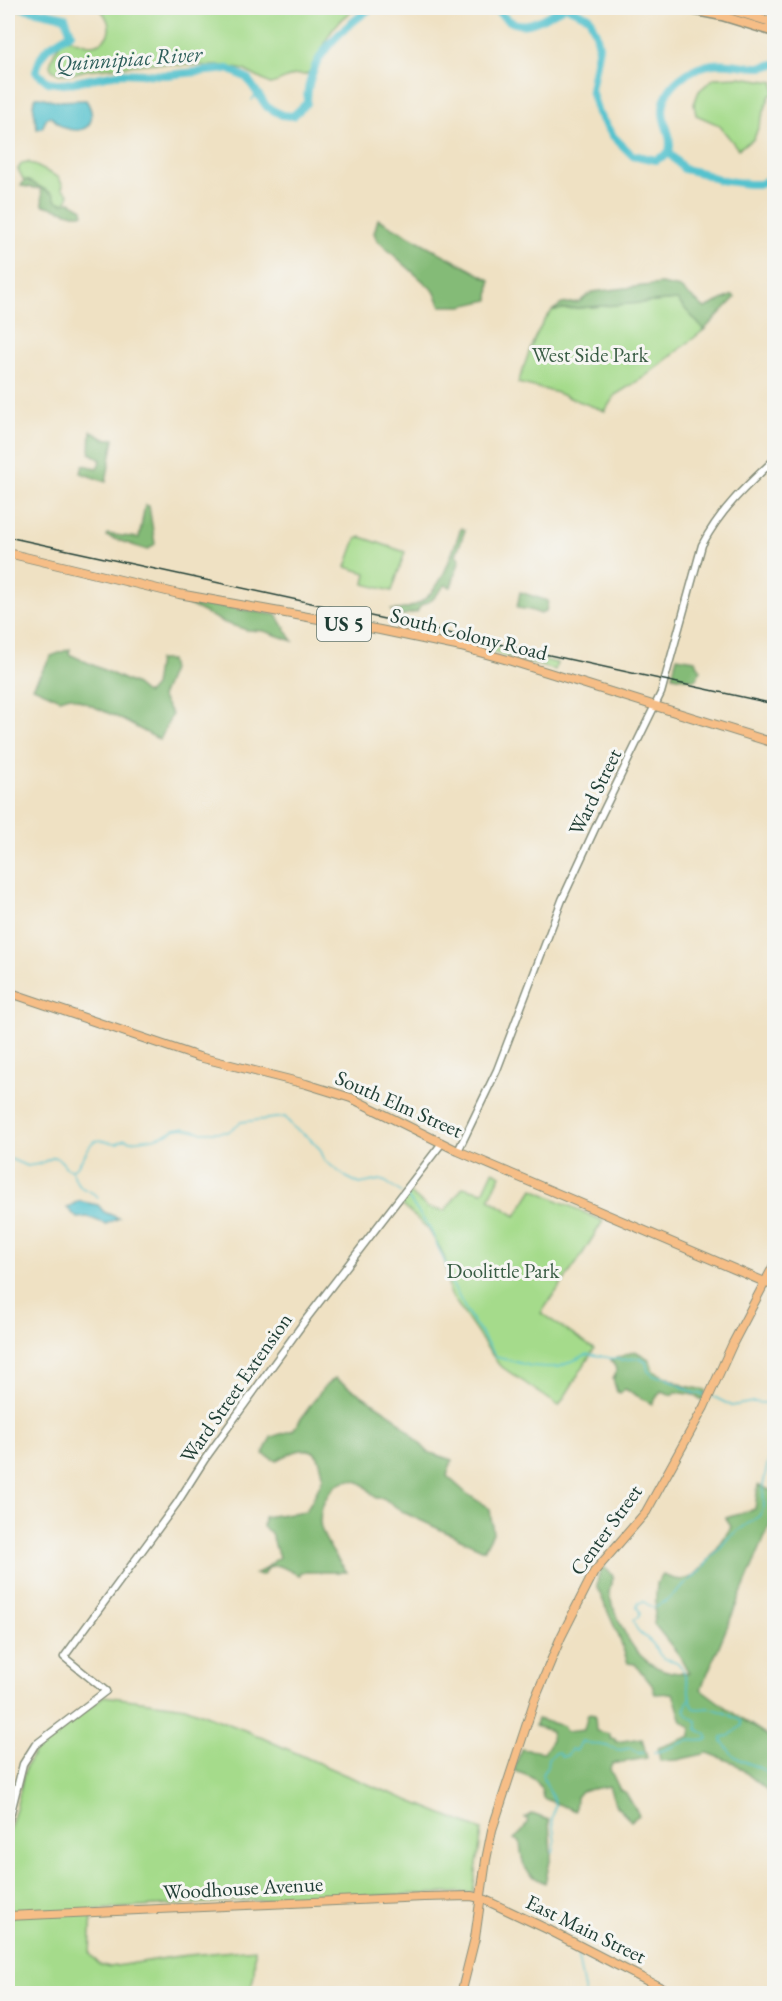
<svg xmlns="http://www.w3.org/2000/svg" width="782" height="2001" viewBox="0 0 782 2001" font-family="'EB Garamond',serif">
<rect width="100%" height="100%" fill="#f6f6f2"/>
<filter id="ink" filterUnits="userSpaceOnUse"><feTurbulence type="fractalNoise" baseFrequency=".0167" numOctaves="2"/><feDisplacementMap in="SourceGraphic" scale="12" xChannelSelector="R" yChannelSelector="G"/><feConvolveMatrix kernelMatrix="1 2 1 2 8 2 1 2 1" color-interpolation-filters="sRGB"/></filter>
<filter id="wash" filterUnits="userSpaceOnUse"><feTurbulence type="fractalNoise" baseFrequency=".008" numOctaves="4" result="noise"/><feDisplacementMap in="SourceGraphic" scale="24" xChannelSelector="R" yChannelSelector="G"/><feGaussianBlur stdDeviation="1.35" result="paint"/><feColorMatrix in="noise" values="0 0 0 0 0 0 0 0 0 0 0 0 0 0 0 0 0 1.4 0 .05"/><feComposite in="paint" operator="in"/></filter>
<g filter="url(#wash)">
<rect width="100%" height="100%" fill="#efe1c3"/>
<g fill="#a5db8b" stroke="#628c60" stroke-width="1.5">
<path d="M 99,8 L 356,8 C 346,16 336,23 329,35 C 321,49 320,66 305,75 C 292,72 283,82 270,84 L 244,70 L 224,66 L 179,65 L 155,63 L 86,70 L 72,74 L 59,74 L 52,70 L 50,66 C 52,54 57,47 65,38 C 73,40 81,43 89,45 C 93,45 99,44 102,41 C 115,32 108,17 99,8 Z"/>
<path d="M 740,77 L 774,82 L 774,95 L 770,95 L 754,139 L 738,149 L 719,125 L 696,115 L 694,104 L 699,91 L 714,78 Z"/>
<path d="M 28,162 L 58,177 L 63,185 L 62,188 L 69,194 L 66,203 L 62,203 L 56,201 L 53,194 L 27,180 L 24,181 L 18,169 L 22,163 Z"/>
<path d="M 678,300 L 704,330 L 643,378 L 615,395 L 605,411 L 554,392 L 518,383 C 528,357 534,330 553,310 Z"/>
<path d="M 361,537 L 405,552 L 392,591 L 364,584 L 366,573 L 346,567 L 356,539 Z"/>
<path d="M 448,637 L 557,663 L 555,670 L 448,640 Z"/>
<path d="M 493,1171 L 501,1175 L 489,1199 L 516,1216 L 533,1189 L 603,1221 L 578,1261 L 541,1313 L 594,1349 L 559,1406 L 499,1365 L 451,1295 L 449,1290 L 445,1260 L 441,1250 L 428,1229 L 401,1204 L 410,1193 L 428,1208 L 445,1211 L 463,1187 L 483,1192 Z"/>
<path d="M 104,1696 L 185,1707 L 247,1731 L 343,1774 L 482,1830 L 473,1892 L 237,1901 L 92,1910 L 90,1954 L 99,1964 L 110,1967 L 179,1956 L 255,1949 L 254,1975 L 250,1993 L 8,1993 L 8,1836 L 16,1808 L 26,1766 L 33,1754 L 43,1741 Z"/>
</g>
<g fill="#84bb77" stroke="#527c56" stroke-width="1.5">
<path d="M 27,180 L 53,194 L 56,201 L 62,203 L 71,202 L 83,209 L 83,214 L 74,214 L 43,205 L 41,189 L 21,186 L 24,181 Z"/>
<path d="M 378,219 L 490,280 L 489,300 L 462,306 L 441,306 L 434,291 L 377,240 L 374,233 Z"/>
<path d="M 661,284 L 680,288 L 705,308 L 733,295 L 735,298 L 704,330 L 677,300 L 553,310 L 562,304 L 579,302 L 592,292 Z"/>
<path d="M 91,431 L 104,439 L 114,439 L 106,482 L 81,473 L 83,465 L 97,468 L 101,460 L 90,453 Z"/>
<path d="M 145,505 L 149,506 L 155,544 L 147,550 L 106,536 L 107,534 L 139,538 Z"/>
<path d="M 461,528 L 465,530 L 456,555 L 460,559 L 451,587 L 445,585 L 432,600 L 421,605 L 417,612 L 400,616 L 397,611 L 391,611 L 391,610 C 438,611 448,563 461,528 Z"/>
<path d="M 520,592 L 548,601 L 546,611 L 541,614 L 530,610 L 517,608 Z"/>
<path d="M 195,602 L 277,615 L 293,641 L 264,631 L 247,630 L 225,623 L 189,605 Z"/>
<path d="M 70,649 L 69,654 L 136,685 L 147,694 L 154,686 L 158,660 L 170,660 L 172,670 L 161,697 L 172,714 L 160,740 L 117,717 L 70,696 L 60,699 L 33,687 L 51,656 Z"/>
<path d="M 677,657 L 695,660 L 701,670 L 695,680 L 672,676 Z"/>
<path d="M 635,1351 L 649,1359 L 653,1371 L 685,1386 L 706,1390 L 702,1400 L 694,1395 L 675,1392 L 672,1395 L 661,1391 L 652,1404 L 625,1389 L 620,1393 L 617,1392 L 613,1379 C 618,1371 616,1367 611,1360 Z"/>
<path d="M 335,1378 L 395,1417 L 428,1452 L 452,1460 L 447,1476 L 466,1493 L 490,1509 L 493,1533 L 484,1550 L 405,1513 L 383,1498 L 376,1498 C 370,1493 367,1485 359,1482 C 334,1472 316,1508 321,1528 C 326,1545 337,1558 347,1572 L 300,1572 L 300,1575 C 285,1571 275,1556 263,1575 L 255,1574 L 265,1569 L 279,1557 L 271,1533 L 263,1527 L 264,1517 L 306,1511 C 310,1503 322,1484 323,1476 C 323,1472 321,1466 320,1462 C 314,1439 288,1454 276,1461 L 263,1454 L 271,1437 L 293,1430 L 323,1388 Z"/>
<path d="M 758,1485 L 774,1492 L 774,1515 L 701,1689 L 736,1715 L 774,1740 L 774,1811 L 768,1791 L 734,1763 L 708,1753 L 677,1760 L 660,1761 L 658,1748 L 691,1736 L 691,1728 L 682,1721 L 673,1693 L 655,1694 L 652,1685 L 635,1664 L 628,1663 L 619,1637 L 597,1587 L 598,1577 L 603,1566 L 613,1576 L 609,1592 L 610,1598 C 624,1637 641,1676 689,1673 L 679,1655 L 654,1624 L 657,1583 L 663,1575 C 671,1578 678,1581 687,1579 C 701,1576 723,1540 731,1527 L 726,1518 L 755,1509 Z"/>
<path d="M 588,1714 L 595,1715 L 596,1731 L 610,1734 L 610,1739 L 615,1739 L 616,1742 L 642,1738 L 647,1758 L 612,1764 L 610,1769 L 620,1790 L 626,1793 L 639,1815 L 631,1821 L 616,1806 L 609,1786 L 581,1791 L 576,1797 L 575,1811 L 543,1798 C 541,1779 530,1776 514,1771 L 521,1749 L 544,1752 C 551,1744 552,1740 551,1731 L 535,1726 L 537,1719 L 563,1726 L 566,1732 L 584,1730 Z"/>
<path d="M 532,1814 L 549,1820 L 551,1857 L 545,1883 C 523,1873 522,1865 520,1842 L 514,1839 C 522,1832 524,1831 528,1820 L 525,1818 Z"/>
</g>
<g fill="#55c2ce" stroke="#3a8081" stroke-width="1.5">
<path d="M 36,97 L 40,97 L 56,101 L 86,100 C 99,120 88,136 65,128 C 58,125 55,119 50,116 L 47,118 L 42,128 L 37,129 L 33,104 Z"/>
<path d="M 78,1201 L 98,1205 L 104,1212 L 119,1218 L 106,1224 L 88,1217 L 77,1218 L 67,1208 Z"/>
</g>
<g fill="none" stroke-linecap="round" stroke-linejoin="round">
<g stroke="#55c2ce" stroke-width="1.5">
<path d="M 252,100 L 257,92"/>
<path d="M 8,1158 L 27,1166 L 39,1164 L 54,1157 C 63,1159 63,1166 68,1169 C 79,1173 87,1147 93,1142 C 101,1137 109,1144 117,1143 C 120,1142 123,1140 125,1139 L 130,1141 L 153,1138 L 167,1134 L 175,1129 L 183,1128 L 201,1132 L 228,1132 L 241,1122 L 285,1117 L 293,1127 L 309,1138 L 320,1149 L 325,1161 L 346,1177 L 360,1184 L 380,1180 L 386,1182 L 402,1193"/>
<path d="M 72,1170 C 74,1175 75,1180 78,1184 C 84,1192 93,1190 98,1198"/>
<path d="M 406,1195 L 430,1229 L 447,1267 L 452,1284 L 467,1312 L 496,1357 L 531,1366 L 547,1367 L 559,1367 L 588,1354 L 622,1360 L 638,1358 L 646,1362 L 648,1371 L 654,1376 L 664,1377 L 694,1393 L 708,1395"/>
<path d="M 712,1396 L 732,1406 L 753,1402 L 774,1404"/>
<path d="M 774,1445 L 767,1466 L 763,1486 L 764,1507 L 759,1516 L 729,1537 L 700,1571 L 669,1599 L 653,1608 L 644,1602 L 638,1603 L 637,1607 L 640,1613 L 638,1617 L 633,1620 C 635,1632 646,1636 653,1644 C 656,1648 658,1653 661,1656 C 666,1661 673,1659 678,1663 C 690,1675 686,1694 694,1708 C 699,1710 703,1708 708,1708 C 720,1709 732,1716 741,1721 L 741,1726 L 729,1736 L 722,1737 L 722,1741 C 727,1748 732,1756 739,1759 C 752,1766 763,1767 774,1777"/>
<path d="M 654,1752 C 669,1751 676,1743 688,1741 C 695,1739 701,1743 708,1739 L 706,1734 L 697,1729 L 697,1721 C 687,1716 681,1711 689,1700"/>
<path d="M 553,1853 L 555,1842 L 552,1819 L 555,1804 L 542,1774 L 547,1767 L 548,1758 L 557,1752 L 562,1757 L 568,1755 L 571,1749 L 576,1751 L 582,1741 C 589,1744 594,1744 601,1745 C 615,1746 614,1753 630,1748 L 639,1753 L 644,1753"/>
<path d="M 576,1948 L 585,1994"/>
<path d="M 219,1992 L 237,1990 L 247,1992"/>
</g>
<g stroke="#55c2ce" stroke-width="8">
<path d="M 23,8 L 65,17 L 71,33 C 51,47 43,44 36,72 L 48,82 L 64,84 L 122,73 L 166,75 L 228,69 L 247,78 L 267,107 L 282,115 L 293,116 L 307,103 C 307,59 338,32 371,8"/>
<path d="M 495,8 C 518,36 535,23 562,8"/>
<path d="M 569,8 L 589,17 L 596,33 L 599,46 L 591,90 L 598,113 L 613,136 L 632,155 L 656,160 L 669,153 C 673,134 664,128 663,112 C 663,84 690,68 713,64 C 729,61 745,68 761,67 C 765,67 770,65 774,64"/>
<path d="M 669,153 L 684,169 L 702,173 L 719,180 L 749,184 L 761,184 L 774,175"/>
</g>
</g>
</g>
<g filter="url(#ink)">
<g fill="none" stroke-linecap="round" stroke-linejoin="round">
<g stroke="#878f7c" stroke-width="9">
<g id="minor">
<path d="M 458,1151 L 497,1070 L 562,900 L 598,822 L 661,693 L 702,545 C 720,510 746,486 774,460"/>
<path d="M 8,1824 L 23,1764 L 35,1745 L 106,1691 L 64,1657 L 177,1503 L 205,1459 L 307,1318 L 442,1143"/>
</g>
</g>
<g stroke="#878f7c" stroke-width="10">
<g id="major">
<path d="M 8,553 L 179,594 L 380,630 L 461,647 L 508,660 L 774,743"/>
<path d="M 8,992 L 199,1057 L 306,1084 L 351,1098 L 458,1151 L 774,1286"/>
<path d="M 8,1916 L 424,1897 L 471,1896 L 481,1898 L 547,1929 L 673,1994"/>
<path d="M 461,1994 L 475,1938 L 486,1860 L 492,1830 L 535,1699 L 561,1637 L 594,1572 L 646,1512 L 704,1407 L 733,1343 L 774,1265"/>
</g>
</g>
<g stroke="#878f7c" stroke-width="11">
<g id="highway">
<path d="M 681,8 L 722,16 L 774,32"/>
<path d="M 725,8 L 774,23"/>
</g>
</g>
<use href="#minor" stroke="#fff" stroke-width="6"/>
<use href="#major" stroke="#f6be87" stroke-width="8"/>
<use href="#highway" stroke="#f6be87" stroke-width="8"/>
<path stroke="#1f3d34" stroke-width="1.5" d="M 8,537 L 774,704"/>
</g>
</g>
<g text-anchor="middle" stroke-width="6" stroke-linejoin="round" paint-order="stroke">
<rect fill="#f6f6f2" stroke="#60746d" stroke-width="1.5" x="317" y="607" width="54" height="34" rx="4.5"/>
<g font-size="20" font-weight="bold" fill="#1f3d34">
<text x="344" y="631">US 5</text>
</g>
<g font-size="21" fill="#3a5d45" stroke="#f6f6f2">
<text x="590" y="362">West Side Park</text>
<text x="503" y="1278">Doolittle Park</text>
</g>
<g font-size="21" fill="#1f3d34" stroke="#f6f6f2">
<text transform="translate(469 634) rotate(14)" y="7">South Colony Road</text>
<text transform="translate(595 792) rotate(-64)" y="7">Ward Street</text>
<text transform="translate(399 1104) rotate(24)" y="7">South Elm Street</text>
<text transform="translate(236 1388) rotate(-55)" y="7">Ward Street Extension</text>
<text transform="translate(606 1530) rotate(-54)" y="7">Center Street</text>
<text transform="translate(243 1888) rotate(-3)" y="7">Woodhouse Avenue</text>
<text transform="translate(586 1929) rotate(26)" y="7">East Main Street</text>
</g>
<g font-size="22" font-style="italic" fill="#2c5e5a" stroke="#f6f6f2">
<text transform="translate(129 58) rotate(-4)" y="8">Quinnipiac River</text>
</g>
</g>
<rect width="782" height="2001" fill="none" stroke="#f6f6f2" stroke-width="30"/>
</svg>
